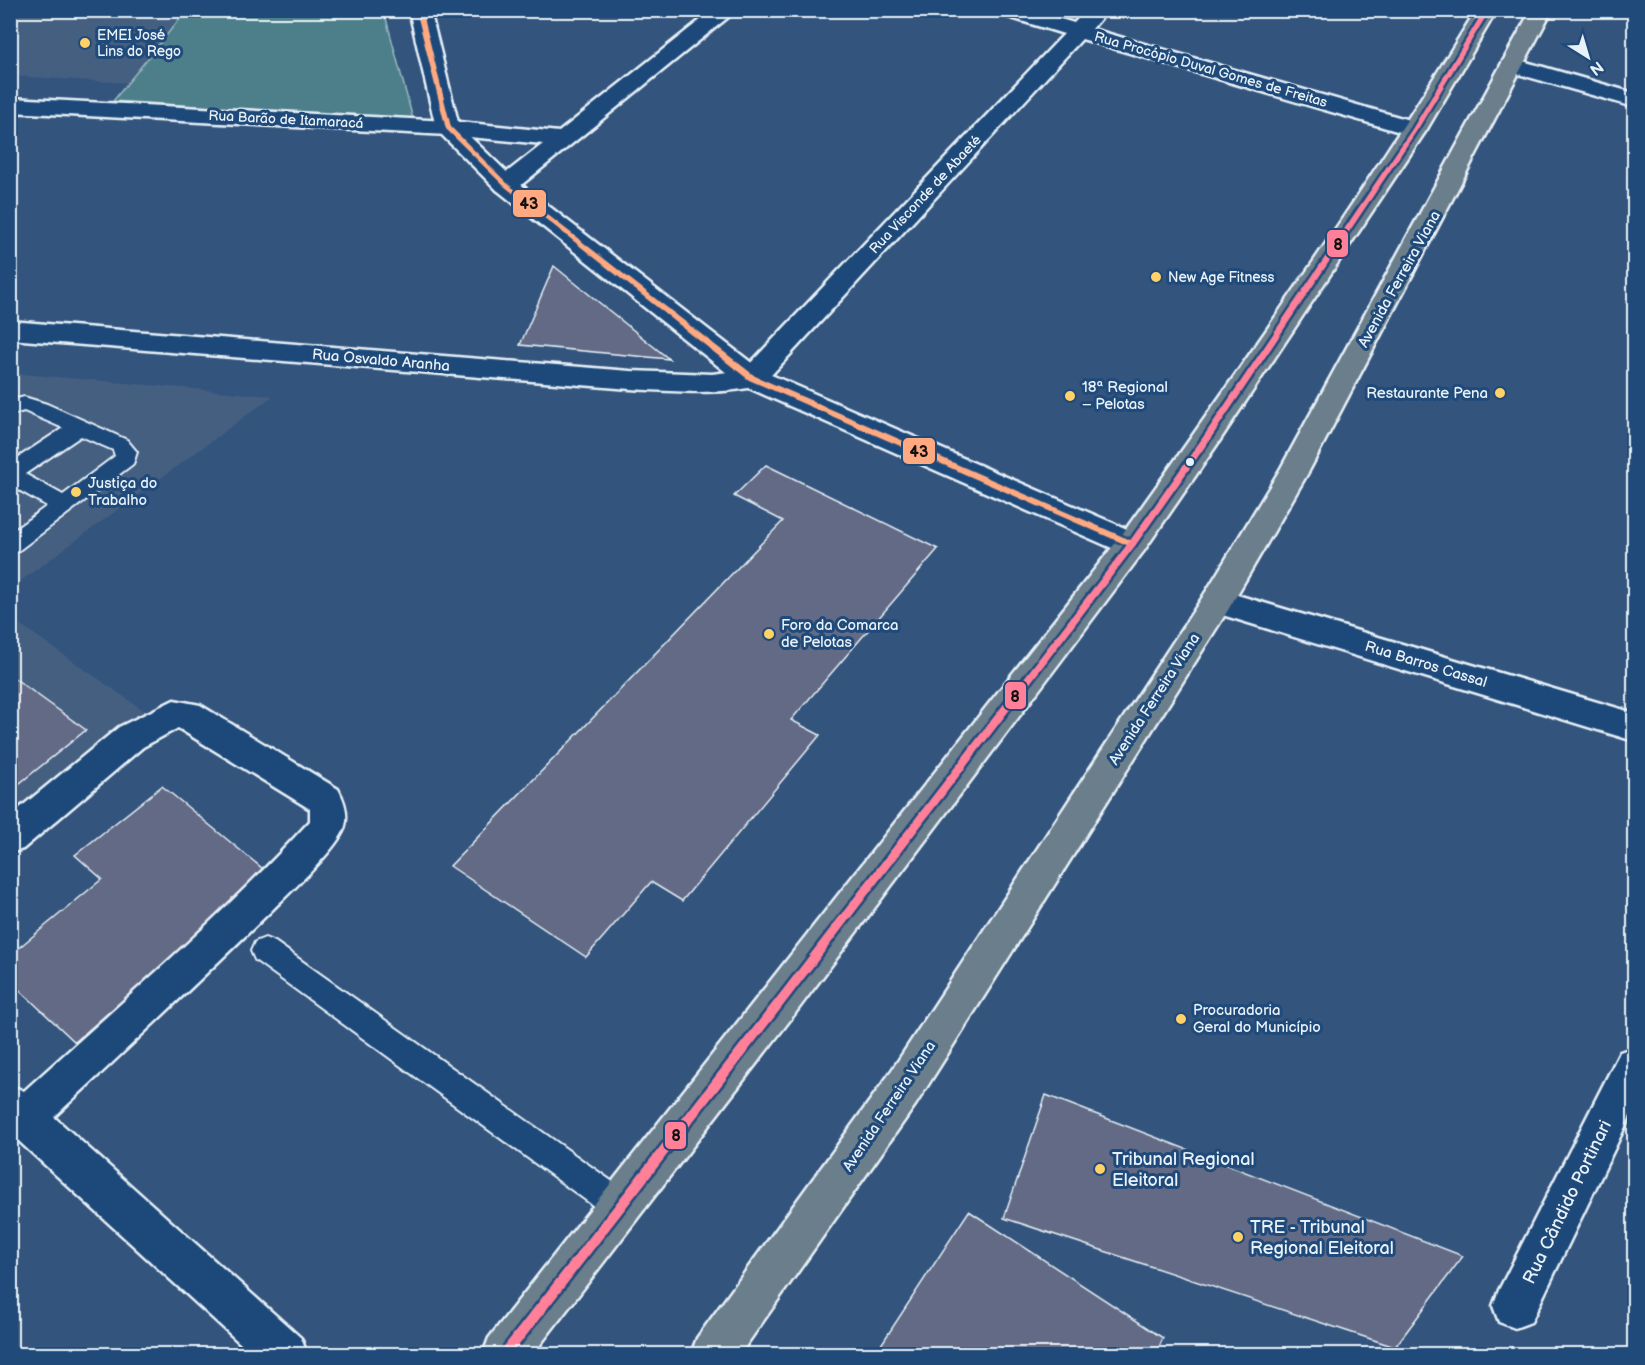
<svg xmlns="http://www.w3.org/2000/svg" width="1645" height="1365" viewBox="0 0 1645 1365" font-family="'Balsamiq Sans',sans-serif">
<rect width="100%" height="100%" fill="#33547d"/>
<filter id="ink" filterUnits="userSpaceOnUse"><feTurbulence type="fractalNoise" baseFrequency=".0167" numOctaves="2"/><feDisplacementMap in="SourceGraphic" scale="12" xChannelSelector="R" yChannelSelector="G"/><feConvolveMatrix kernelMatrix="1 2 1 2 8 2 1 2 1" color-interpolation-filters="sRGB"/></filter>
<g filter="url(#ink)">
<g fill="#445e81">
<path d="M 10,11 L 186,11 L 128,83 L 11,76 Z"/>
<path d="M 11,373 L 273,396 L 11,588 Z"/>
<path d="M 11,618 L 149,714 L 11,830 Z"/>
</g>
<path fill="#4d7f8a" stroke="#9ab8c1" stroke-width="1.5" d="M 186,11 L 384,11 L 413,119 L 113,101 Z"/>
<g fill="#636b85" stroke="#e8f1f8" stroke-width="1.5">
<path d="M 554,266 L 669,359 L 520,345 Z"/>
<path d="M 766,465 L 938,549 L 791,720 L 820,735 L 682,901 L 651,882 L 586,957 L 450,866 L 783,521 L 734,496 Z"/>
<path d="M 10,675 L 86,730 L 10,791 Z"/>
<path d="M 162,786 L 268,873 L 75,1042 L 10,981 L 10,955 L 102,879 L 75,855 Z"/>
<path d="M 1046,1095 L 1463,1256 L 1395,1347 L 1004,1218 Z"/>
<path d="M 969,1211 L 1163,1338 L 1156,1354 L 875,1354 Z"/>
</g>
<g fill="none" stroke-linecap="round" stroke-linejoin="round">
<g stroke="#e8f1f8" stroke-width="4">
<g id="service">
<path d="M 24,397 L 47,404 L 127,440 L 137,452 L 133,464 L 18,551 L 10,553 L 10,533 L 47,506 L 10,485 L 10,463 L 63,428 L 24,411 L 10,415 L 10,401 ZM 81,436 L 113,450 L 115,456 L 63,495 L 25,474 Z"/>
<path d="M 265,938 L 275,942 L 631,1195 L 635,1206 L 631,1217 L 620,1221 L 609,1217 L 255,960 L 251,951 L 255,942 Z"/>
</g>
</g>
<g stroke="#e8f1f8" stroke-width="5">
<g id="minor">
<path d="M 713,10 L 737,10 L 515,190 L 506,192 L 497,190 L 494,185 L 497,180 L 543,144 L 448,135 L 10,112 L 10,98 L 448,121 L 559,132 Z"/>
<path d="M 995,10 L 1030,10 L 1074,23 L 1086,10 L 1108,10 L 1092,29 L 1423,124 L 1427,129 L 1423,134 L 1415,136 L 1407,134 L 1082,39 L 762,385 C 719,396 674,391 630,389 L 10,339 L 10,321 L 630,371 L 712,374 L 744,370 L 1064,34 L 998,14 Z"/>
<path d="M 1512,58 L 1634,93 L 1634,107 L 1504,70 L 1501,65 L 1504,60 Z"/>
<path d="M 174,700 L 200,705 L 338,789 C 345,802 349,815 344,829 C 336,850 290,892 272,910 C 200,980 127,1049 54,1117 L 301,1338 L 307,1354 L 252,1354 L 10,1133 L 10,1085 L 24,1091 C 121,1003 222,917 310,821 L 310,809 L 178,728 L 143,747 L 23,849 L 10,853 L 10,816 L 119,727 Z"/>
<path d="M 1634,1047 L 1634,1108 L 1531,1322 L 1515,1328 L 1499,1322 L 1493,1306 L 1499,1290 L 1620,1052 Z"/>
</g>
</g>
<g stroke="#e8f1f8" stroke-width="5">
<g id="tertiary">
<path d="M 409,10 L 430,10 L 459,126 L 515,180 L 762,371 L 1143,536 L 1147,544 L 1143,552 L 1132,555 L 1121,552 L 742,385 L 497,190 L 440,133 L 436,128 Z"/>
<path d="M 1217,589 L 1634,713 L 1634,741 L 1206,610 L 1201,601 L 1206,592 Z"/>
</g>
</g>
<g stroke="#e8f1f8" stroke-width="5">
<g id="primary">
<path d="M 1476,10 L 1497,10 L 1427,129 L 1216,446 L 1143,552 L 793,1016 L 533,1354 L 483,1354 L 489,1338 L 1121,536 C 1244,364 1366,191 1476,10 Z"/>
<path d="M 1531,10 L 1552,10 L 1309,471 L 1228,610 L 916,1104 L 740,1354 L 691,1354 L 697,1338 L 888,1076 L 1206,592 L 1281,468 Z"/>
</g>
</g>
<use href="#service" fill="#1f4a7a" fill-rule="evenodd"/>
<use href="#minor" fill="#1f4a7a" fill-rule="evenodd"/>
<use href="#tertiary" fill="#1f4a7a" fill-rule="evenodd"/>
<use href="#primary" fill="#6b7e8b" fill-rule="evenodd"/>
<g stroke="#1f4a7a" stroke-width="5">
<path id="bus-1" d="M 416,10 L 422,10 L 451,127 L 508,184 L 755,376 L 1135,542 L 1136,544 L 1135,546 L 1129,546 L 749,380 L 504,186 L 446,129 Z"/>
</g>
<g stroke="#1f4a7a" stroke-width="5">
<path id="bus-2" d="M 1484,10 L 1490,10 L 1418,129 L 1209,441 L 1135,546 L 783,1006 L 512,1354 L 499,1354 L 501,1350 L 775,1000 L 1129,542 L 1203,437 L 1412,129 Z"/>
</g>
<use href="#bus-1" fill="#ffa980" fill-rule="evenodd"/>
<use href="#bus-2" fill="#ff8098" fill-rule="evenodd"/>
</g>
</g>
<g fill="#ffd166" stroke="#1f4a7a" stroke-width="2">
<circle cx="85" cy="43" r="6"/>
<circle cx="1156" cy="277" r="6"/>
<circle cx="1500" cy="393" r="6"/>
<circle cx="1070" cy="396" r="6"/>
<circle cx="76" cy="492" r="6"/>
<circle cx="769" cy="634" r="6"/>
<circle cx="1181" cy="1019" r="6"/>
<circle cx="1100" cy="1169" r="6"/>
<circle cx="1238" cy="1237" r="6"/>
</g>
<circle fill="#e8f1f8" stroke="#1f4a7a" stroke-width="2" cx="1190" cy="462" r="5"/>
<g text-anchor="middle" stroke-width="6" stroke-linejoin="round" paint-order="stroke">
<g font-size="14" fill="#e8f1f8" stroke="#1f4a7a" text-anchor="start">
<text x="97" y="40">EMEI José<tspan x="97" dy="16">Lins do Rego</tspan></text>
<text x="1168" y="282">New Age Fitness</text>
</g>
<g font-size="14" fill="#e8f1f8" stroke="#1f4a7a">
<text transform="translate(1211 69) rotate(16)" y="5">Rua Procópio Duval Gomes de Freitas</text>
<text transform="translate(286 119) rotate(3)" y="5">Rua Barão de Itamaracá</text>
<text transform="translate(925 194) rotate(-47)" y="5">Rua Visconde de Abaeté</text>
</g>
<g font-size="15" fill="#e8f1f8" stroke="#1f4a7a">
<text transform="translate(1399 279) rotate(-61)" y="5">Avenida Ferreira Viana</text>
<text transform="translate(381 360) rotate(5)" y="5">Rua Osvaldo Aranha</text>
<text transform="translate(1426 664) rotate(17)" y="5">Rua Barros Cassal</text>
<text transform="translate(1154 699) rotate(-57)" y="5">Avenida Ferreira Viana</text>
<text transform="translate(889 1106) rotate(-56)" y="5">Avenida Ferreira Viana</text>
</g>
<g font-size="15" fill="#e8f1f8" stroke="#1f4a7a" text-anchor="start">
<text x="1082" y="392">18ª Regional<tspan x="1082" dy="17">– Pelotas</tspan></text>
<text x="1488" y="398" text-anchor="end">Restaurante Pena</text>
<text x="88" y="488">Justiça do<tspan x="88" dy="17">Trabalho</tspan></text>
<text x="781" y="630">Foro da Comarca<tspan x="781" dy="17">de Pelotas</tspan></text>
<text x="1193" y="1015">Procuradoria<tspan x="1193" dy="17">Geral do Município</tspan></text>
</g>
<g font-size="18" fill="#e8f1f8" stroke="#1f4a7a" text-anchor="start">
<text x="1112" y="1165">Tribunal Regional<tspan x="1112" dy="21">Eleitoral</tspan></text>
<text x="1250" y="1233">TRE - Tribunal<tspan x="1250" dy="21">Regional Eleitoral</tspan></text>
</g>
<g font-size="18" fill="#e8f1f8" stroke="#1f4a7a">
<text transform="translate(1567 1202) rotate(-64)" y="6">Rua Cândido Portinari</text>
</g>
</g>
<g stroke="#1f4a7a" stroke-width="2">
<rect x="512" y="189" width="35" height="29" rx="6" fill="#ffa980"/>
<rect x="1326" y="229" width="23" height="29" rx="6" fill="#ff8098"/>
<rect x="902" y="437" width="34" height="28" rx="6" fill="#ffa980"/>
<rect x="1004" y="681" width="23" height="29" rx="6" fill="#ff8098"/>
<rect x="664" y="1121" width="23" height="29" rx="6" fill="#ff8098"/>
</g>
<g font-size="16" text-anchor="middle" font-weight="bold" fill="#111">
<text x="529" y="209">43</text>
<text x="1338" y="250">8</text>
<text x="919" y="457">43</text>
<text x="1015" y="702">8</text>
<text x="676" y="1141">8</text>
</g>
<rect width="1645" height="1365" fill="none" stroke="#1f4a7a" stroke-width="36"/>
<rect x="18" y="18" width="1609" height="1329" fill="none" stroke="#e8f1f8" stroke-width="2" filter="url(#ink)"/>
<g transform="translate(1588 57) rotate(143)" stroke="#1f4a7a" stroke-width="4.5" paint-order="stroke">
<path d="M0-4.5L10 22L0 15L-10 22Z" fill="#e8f1f8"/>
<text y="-9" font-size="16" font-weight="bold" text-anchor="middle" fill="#e8f1f8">N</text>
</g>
</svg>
